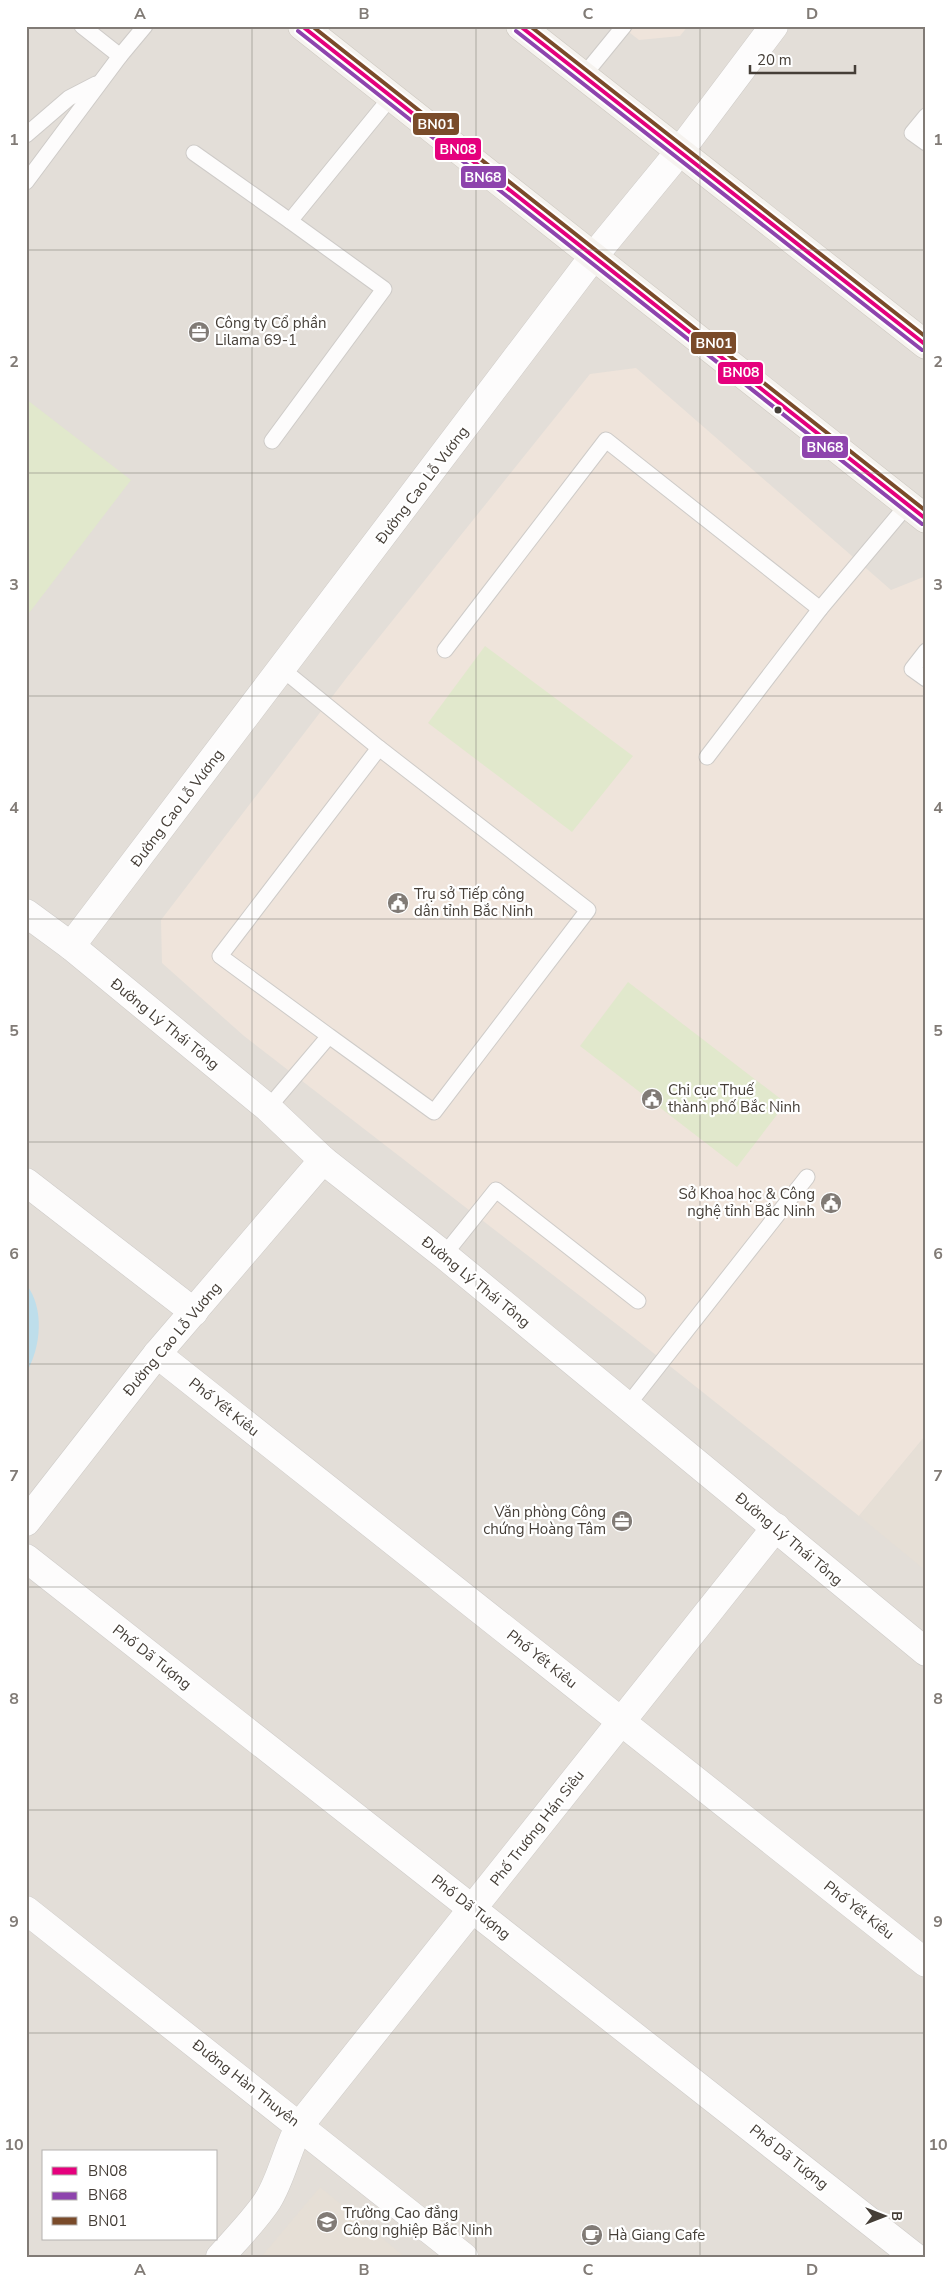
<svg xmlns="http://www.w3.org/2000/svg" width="952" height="2283" viewBox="0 0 952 2283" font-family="'Nunito Sans',sans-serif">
<rect width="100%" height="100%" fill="#f0edea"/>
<path fill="#e3ded8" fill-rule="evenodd" d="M 26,26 L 926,26 L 926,2257 L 26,2257 ZM 44,2152 L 216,2152 L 216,2239 L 44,2239 Z"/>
<g fill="#efe4db">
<path d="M 621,26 L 688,26 L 680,36 L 639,40 Z"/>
<path d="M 636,368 L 891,590 L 926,576 L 926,1435 L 859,1516 L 637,1340 L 244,1036 L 162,963 L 161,920 L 348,676 L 590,374 Z"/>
</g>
<g fill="#e6dfd6">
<path d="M 926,1435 L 926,1571 L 859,1516 Z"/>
<path d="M 320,2187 L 405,2257 L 261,2257 Z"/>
</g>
<g fill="#e1e8cc">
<path d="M 26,399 L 131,480 L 26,617 Z"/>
<path d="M 485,646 L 633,756 L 572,832 L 428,723 Z"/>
<path d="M 628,982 L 786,1103 L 737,1167 L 580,1046 Z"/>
</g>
<path fill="#bedeeb" d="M 26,1284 C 45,1308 41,1348 26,1373 Z"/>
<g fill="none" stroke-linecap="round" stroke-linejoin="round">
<g stroke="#cecbc8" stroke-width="17">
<g id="service">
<path d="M 82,26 L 120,56"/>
<path d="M 584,75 L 624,26"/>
<path d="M 926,116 L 912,133 L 926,143"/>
<path d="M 26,135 L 69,98 L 96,84"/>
<path d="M 194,153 L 290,221 L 391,97"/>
<path d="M 26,182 L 120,56 L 145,26"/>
<path d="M 272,441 L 384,289 L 290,221"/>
<path d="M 445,650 L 606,440 L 820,609 L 908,504"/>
<path d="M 926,651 L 912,669 L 926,679"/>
<path d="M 282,669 L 379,748"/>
<path d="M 707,757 L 820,609"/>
<path d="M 268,1108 L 329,1036 L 434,1112 L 588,910 L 379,748 L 220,956 L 329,1036"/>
<path d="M 444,1255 L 496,1190 L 638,1301"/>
<path d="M 627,1406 L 807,1177"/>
</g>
</g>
<g stroke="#cecbc8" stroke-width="29">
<g id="minor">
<path d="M 71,946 L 593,257 L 680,151 L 774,26"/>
<path d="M 26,1182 L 194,1312"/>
<path d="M 157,1354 L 926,1963"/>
<path d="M 26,1522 L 157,1354 L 323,1160"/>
<path d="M 26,1558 L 915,2257"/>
<path d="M 220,2257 C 236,2239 255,2220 268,2200 C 282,2177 287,2149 300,2125 L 776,1527"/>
</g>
</g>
<g stroke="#cecbc8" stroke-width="29">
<g id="tertiary">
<path d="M 26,913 L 71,946 L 268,1108 L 323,1160 L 444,1255 L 926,1652"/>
<path d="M 26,1910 L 464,2257"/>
</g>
</g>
<g stroke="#cec9c1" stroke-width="29">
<g id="secondary">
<path d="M 302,26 L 926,519"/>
<path d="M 520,26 L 926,345"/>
</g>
</g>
<use href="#service" stroke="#fdfcfc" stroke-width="15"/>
<use href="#minor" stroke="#fdfcfc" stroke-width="28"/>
<use href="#tertiary" stroke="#fdfcfc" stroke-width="28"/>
<use href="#secondary" stroke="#f6f3ef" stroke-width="28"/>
<g stroke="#fff" stroke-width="8">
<g id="bus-1">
<path d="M 302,26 L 926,519"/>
<path d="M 520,26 L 926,345"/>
</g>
</g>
<g stroke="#fff" stroke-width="8">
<g id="bus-2">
<path d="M 298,31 L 922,524"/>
<path d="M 516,31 L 922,350"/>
</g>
</g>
<g stroke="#fff" stroke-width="8">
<g id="bus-3">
<path d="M 312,26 L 926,511"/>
<path d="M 530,26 L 926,337"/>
</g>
</g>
<use href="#bus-1" stroke="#e5007d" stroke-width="4"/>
<use href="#bus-2" stroke="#8e44ad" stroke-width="4"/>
<use href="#bus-3" stroke="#7a4b2a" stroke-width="4"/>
</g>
<path fill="none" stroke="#817b76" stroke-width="1" stroke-opacity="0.55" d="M 252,26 L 252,2257M 476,26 L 476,2257M 700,26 L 700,2257M 26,250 L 926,250M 26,473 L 926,473M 26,696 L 926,696M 26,919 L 926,919M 26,1142 L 926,1142M 26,1364 L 926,1364M 26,1587 L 926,1587M 26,1810 L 926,1810M 26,2033 L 926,2033"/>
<defs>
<g id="office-disc" transform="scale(1.125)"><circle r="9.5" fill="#817b76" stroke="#fff"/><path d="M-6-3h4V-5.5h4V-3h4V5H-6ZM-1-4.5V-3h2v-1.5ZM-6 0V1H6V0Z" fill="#fff"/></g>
<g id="civic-disc" transform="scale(1.125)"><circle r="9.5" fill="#817b76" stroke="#fff"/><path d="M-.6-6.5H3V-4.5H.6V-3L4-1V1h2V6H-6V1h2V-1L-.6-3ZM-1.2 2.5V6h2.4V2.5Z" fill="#fff"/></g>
<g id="university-disc" transform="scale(1.125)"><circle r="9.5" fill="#817b76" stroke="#fff"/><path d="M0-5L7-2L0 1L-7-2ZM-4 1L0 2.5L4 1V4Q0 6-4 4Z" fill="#fff"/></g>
<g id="cafe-disc" transform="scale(1.125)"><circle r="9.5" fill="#817b76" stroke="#fff"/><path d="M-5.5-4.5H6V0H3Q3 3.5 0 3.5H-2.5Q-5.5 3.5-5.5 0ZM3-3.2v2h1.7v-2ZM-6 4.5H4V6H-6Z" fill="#fff"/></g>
</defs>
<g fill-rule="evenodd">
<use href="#office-disc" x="199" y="332"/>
<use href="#civic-disc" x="398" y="903"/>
<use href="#civic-disc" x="652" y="1099"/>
<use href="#civic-disc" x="831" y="1203"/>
<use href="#office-disc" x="622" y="1521"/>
<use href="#university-disc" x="327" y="2222"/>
<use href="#cafe-disc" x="592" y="2235"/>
</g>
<circle fill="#453e37" stroke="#fff" stroke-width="2" cx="778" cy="410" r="4.5"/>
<g text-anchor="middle" stroke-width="4.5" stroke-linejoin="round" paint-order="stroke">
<g font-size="15" fill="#453e37" stroke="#fff" text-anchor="start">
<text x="215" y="328">Công ty Cổ phần<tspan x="215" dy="17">Lilama 69-1</tspan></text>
<text x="414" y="899">Trụ sở Tiếp công<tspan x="414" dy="17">dân tỉnh Bắc Ninh</tspan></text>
<text x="668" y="1095">Chi cục Thuế<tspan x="668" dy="17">thành phố Bắc Ninh</tspan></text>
<text x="815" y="1199" text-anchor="end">Sở Khoa học &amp; Công<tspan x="815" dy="17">nghệ tỉnh Bắc Ninh</tspan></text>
<text x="606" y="1517" text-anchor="end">Văn phòng Công<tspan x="606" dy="17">chứng Hoàng Tâm</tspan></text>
<text x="343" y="2218">Trường Cao đẳng<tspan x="343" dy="17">Công nghiệp Bắc Ninh</tspan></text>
<text x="608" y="2240">Hà Giang Cafe</text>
</g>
<g font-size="15" fill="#453e37" stroke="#fff">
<text transform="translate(422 485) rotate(-53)" y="5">Đường Cao Lỗ Vương</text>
<text transform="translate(177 808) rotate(-53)" y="5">Đường Cao Lỗ Vương</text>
<text transform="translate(165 1024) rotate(39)" y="5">Đường Lý Thái Tông</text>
<text transform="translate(476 1282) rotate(39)" y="5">Đường Lý Thái Tông</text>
<text transform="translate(172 1339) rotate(-50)" y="5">Đường Cao Lỗ Vương</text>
<text transform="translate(224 1407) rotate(38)" y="5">Phố Yết Kiêu</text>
<text transform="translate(789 1539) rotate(40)" y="5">Đường Lý Thái Tông</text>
<text transform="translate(152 1657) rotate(38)" y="5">Phố Dã Tượng</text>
<text transform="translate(542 1659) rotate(38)" y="5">Phố Yết Kiêu</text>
<text transform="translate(537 1828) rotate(-52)" y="5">Phố Trương Hán Siêu</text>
<text transform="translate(471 1907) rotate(38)" y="5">Phố Dã Tượng</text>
<text transform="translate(859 1910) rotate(38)" y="5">Phố Yết Kiêu</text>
<text transform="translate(246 2083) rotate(38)" y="5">Đường Hàn Thuyên</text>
<text transform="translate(789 2157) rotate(38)" y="5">Phố Dã Tượng</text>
</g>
</g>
<g stroke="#fff" stroke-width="2">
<rect x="412" y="112" width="48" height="24" rx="5" fill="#7a4b2a"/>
<rect x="434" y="137" width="48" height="24" rx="5" fill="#e5007d"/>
<rect x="460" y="165" width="47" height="24" rx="5" fill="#8e44ad"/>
<rect x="690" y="331" width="47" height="24" rx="5" fill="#7a4b2a"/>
<rect x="717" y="361" width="47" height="24" rx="5" fill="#e5007d"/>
<rect x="801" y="435" width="48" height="24" rx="5" fill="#8e44ad"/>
</g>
<g font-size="14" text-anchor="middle" font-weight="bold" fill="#fff">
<text x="436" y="129">BN01</text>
<text x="458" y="154">BN08</text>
<text x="483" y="182">BN68</text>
<text x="714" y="348">BN01</text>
<text x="741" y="377">BN08</text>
<text x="825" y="452">BN68</text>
</g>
<rect width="952" height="2283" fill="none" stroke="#ffffff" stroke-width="55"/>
<rect x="42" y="2150" width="175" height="90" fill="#ffffff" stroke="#b5b2af"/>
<rect x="52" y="2167" width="25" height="8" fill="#e5007d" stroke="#b5b2af"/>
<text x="88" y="2176" font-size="15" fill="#453e37">BN08</text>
<rect x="52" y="2192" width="25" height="8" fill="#8e44ad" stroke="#b5b2af"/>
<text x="88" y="2200" font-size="15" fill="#453e37">BN68</text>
<rect x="52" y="2217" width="25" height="8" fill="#7a4b2a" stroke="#b5b2af"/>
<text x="88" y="2226" font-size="15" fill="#453e37">BN01</text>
<g transform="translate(884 2216) rotate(90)" stroke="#ffffff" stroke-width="4" paint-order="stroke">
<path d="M0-4L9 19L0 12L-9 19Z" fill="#453e37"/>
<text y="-8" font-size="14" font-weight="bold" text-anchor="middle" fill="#453e37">B</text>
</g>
<path d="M750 65v8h105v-8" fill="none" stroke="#453e37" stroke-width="2.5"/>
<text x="757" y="65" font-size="15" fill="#453e37" stroke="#ffffff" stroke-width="4" paint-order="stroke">20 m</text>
<rect x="28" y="28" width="896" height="2228" fill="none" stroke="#817b76" stroke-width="2"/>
<g font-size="16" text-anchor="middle" font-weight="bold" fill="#817b76">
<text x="140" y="19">A</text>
<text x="364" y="19">B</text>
<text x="588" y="19">C</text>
<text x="812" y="19">D</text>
<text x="14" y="145">1</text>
<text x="938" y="145">1</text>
<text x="14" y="367">2</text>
<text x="938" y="367">2</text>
<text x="14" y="590">3</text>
<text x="938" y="590">3</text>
<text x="14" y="813">4</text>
<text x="938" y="813">4</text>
<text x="14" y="1036">5</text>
<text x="938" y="1036">5</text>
<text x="14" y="1259">6</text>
<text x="938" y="1259">6</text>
<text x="14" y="1481">7</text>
<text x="938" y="1481">7</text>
<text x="14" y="1704">8</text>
<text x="938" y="1704">8</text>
<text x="14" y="1927">9</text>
<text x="938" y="1927">9</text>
<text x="14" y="2150">10</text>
<text x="938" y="2150">10</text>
<text x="140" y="2275">A</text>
<text x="364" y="2275">B</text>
<text x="588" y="2275">C</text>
<text x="812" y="2275">D</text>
</g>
</svg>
